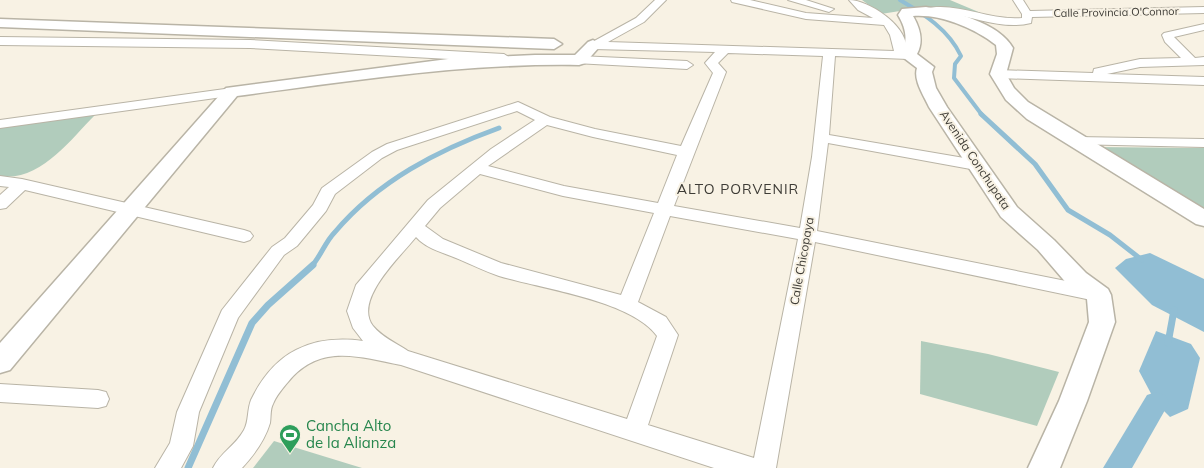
<svg xmlns="http://www.w3.org/2000/svg" width="1204" height="468" viewBox="0 0 1204 468" font-family="Mulish,sans-serif">
<rect width="100%" height="100%" fill="#f8f2e4"/>
<g fill="#b1ccbc">
<path d="M 862,0 L 950,0 L 1000,21 L 925,7 L 881,14 Z"/>
<path d="M 95,115 C 70,140 40,182 0,176 L 0,127 Z"/>
<path d="M 1092,147 L 1204,148 L 1204,212 Z"/>
<path d="M 921,341 L 988,354 L 1059,372 L 1037,426 L 920,394 Z"/>
<path d="M 274,441 L 362,468 L 253,468 Z"/>
</g>
<g fill="#91bed4">
<path d="M 1150,253 L 1204,279 L 1204,332 L 1152,305 L 1115,268 L 1126,259 Z"/>
<path d="M 1156,331 L 1191,344 L 1200,358 L 1188,409 L 1170,417 L 1156,403 L 1139,371 Z"/>
</g>
<g fill="none" stroke-linecap="round" stroke-linejoin="round">
<path stroke="#91bed4" stroke-width="4" d="M 900,0 C 924,14 949,30 961,56 L 955,64 L 954,78 L 982,115"/>
<g stroke="#91bed4" stroke-width="5">
<path d="M 981,114 L 1035,164 L 1068,210 L 1110,235 L 1142,260"/>
<path d="M 311,267 C 321,256 325,242 335,232 C 378,181 438,150 499,128"/>
</g>
<g stroke="#91bed4" stroke-width="7">
<path d="M 1168,343 L 1174,310"/>
<path d="M 188,468 L 252,323 L 268,305 L 313,265"/>
</g>
<path fill="#91bed4" fill-rule="evenodd" d="M 1156,392 L 1165,395 L 1169,403 L 1132,468 L 1103,468 L 1147,395 Z"/>
<g stroke="#b9b4a6" stroke-width="2">
<g id="minor">
<path d="M 655,0 L 666,0 L 644,22 L 608,42 L 894,51 L 890,35 L 884,25 L 806,19 L 732,2 L 731,0 L 750,0 L 806,13 L 873,18 L 858,10 L 849,0 C 869,0 910,27 906,51 L 914,55 L 908,59 L 835,56 L 829,135 L 976,160 L 984,165 L 976,170 L 828,143 L 817,231 L 1096,287 L 1103,289 L 1106,294 L 1103,299 L 1096,301 L 815,242 L 776,468 L 714,468 L 401,365 C 358,357 320,343 288,382 C 283,388 276,396 273,404 C 270,409 271,417 270,423 C 265,440 254,455 242,468 L 213,468 C 220,453 236,445 244,430 C 249,421 247,410 251,400 C 274,352 311,334 363,341 L 353,328 L 347,311 L 356,285 L 428,200 L 491,149 L 535,120 L 517,111 L 397,150 L 382,158 L 335,194 L 326,211 L 297,246 L 284,255 L 238,318 L 199,412 L 193,446 L 181,468 L 155,468 L 170,443 L 177,412 L 222,310 L 272,247 L 285,238 L 313,205 L 322,188 L 372,152 L 387,144 L 518,102 L 550,117 L 595,129 L 681,146 L 713,73 L 705,63 L 715,52 L 593,49 L 587,45 L 636,18 ZM 728,53 L 823,56 L 812,157 L 800,228 L 674,206 L 726,72 L 718,63 ZM 547,125 L 593,137 L 677,155 L 658,203 L 564,186 L 488,166 ZM 480,174 L 563,196 L 654,213 L 621,295 L 501,263 L 443,239 L 425,226 L 440,208 ZM 670,216 L 798,239 L 754,458 L 648,425 L 678,335 L 666,317 L 638,302 ZM 416,237 C 427,249 442,252 456,258 C 471,264 484,271 499,276 C 541,289 631,300 657,336 L 627,419 L 408,351 C 396,343 382,337 373,326 C 353,300 400,257 416,237 Z"/>
<path d="M 788,0 L 806,0 L 834,9 L 829,12 Z"/>
<path d="M 1013,0 L 1023,0 L 1030,11 L 1204,7 L 1204,13 L 1032,17 L 1031,23 C 1003,30 976,17 949,14 C 941,13 928,17 923,11 L 924,9 C 956,1 989,21 1022,18 L 1022,14 Z"/>
<path d="M 1204,24 L 1204,30 L 1174,37 L 1195,58 L 1204,57 L 1204,65 L 1140,67 L 1107,74 L 1204,77 L 1204,85 L 998,78 L 992,74 L 998,70 L 1093,73 L 1094,69 L 1140,59 L 1181,58 L 1165,42 L 1162,35 L 1164,33 Z"/>
<path d="M 0,37 L 250,40 L 504,54 L 510,58 L 504,62 L 250,48 L 0,45 Z"/>
<path d="M 579,56 L 687,61 L 693,65 L 687,69 L 575,63 L 573,60 L 575,57 Z"/>
<path d="M 232,88 L 239,92 L 237,95 L 0,128 L 0,120 Z"/>
<path d="M 1076,137 L 1204,139 L 1204,147 L 1071,144 L 1069,141 L 1071,138 Z"/>
<path d="M 0,176 L 22,179 L 244,230 L 250,232 L 253,236 L 250,240 L 244,242 L 25,190 L 6,208 L 0,209 L 0,195 L 9,187 L 0,186 Z"/>
<path d="M 0,384 L 98,390 L 106,392 L 109,399 L 106,406 L 98,408 L 0,402 Z"/>
</g>
</g>
<g stroke="#b9b4a6" stroke-width="3">
<g id="tertiary">
<path d="M 926,7 C 954,12 998,22 1013,48 L 1006,74 L 1014,88 L 1028,102 L 1204,209 L 1204,226 L 1196,224 L 1027,119 L 1006,100 L 990,74 L 997,54 L 996,45 C 974,28 941,14 913,16 C 920,28 924,41 917,54 L 934,67 L 932,72 L 936,88 L 947,107 L 1017,207 L 1054,240 L 1086,273 L 1108,289 L 1111,295 L 1115,322 L 1087,401 L 1060,468 L 1028,468 L 1059,401 L 1089,322 L 1087,299 L 1068,285 L 1038,250 L 1001,217 L 929,107 C 924,96 913,80 917,68 L 900,55 C 909,42 906,28 898,15 L 902,9 Z"/>
<path d="M 0,19 L 554,39 L 562,44 L 554,49 L 0,27 Z"/>
<path d="M 593,40 L 601,45 L 585,63 L 579,65 C 464,63 351,81 237,96 L 10,370 L 0,373 L 0,343 L 226,88 L 448,59 L 535,55 L 575,55 L 588,42 Z"/>
</g>
</g>
<use href="#minor" fill="#fff" fill-rule="evenodd"/>
<use href="#tertiary" fill="#fff" fill-rule="evenodd"/>
</g>
<defs>
<g id="stadium-pin" transform="scale(1.125)"><path d="M0 17L-7.5 6A9.5 9.5 0 1 1 7.5 6Z" fill="#2e9e5b" stroke="#f8f2e4"/><path d="M0-5a6.5 5 0 1 0 0 10a6.5 5 0 1 0 0-10ZM-3.5-1.8h7v3.6h-7Z" fill="#fff"/></g>
</defs>
<g fill-rule="evenodd">
<use href="#stadium-pin" x="290" y="435"/>
</g>
<g text-anchor="middle" stroke-width="4" stroke-linejoin="round" paint-order="stroke">
<g font-size="11" fill="#3e3c36" stroke="#f8f2e4">
<text transform="translate(1116 12) rotate(-1)" y="4">Calle Provincia O'Connor</text>
</g>
<g font-size="12" fill="#3e3c36" stroke="#f8f2e4">
<text transform="translate(975 160) rotate(56)" y="4">Avenida Conchupata</text>
<text transform="translate(802 261) rotate(-80)" y="4">Calle Chicopaya</text>
</g>
<g font-size="14" letter-spacing="1" fill="#3e3c36" stroke="#f8f2e4">
<text x="738" y="194">ALTO PORVENIR</text>
</g>
<g font-size="15" fill="#27864d" stroke="#f8f2e4" text-anchor="start">
<text x="306" y="431">Cancha Alto<tspan x="306" dy="17">de la Alianza</tspan></text>
</g>
</g>
</svg>
